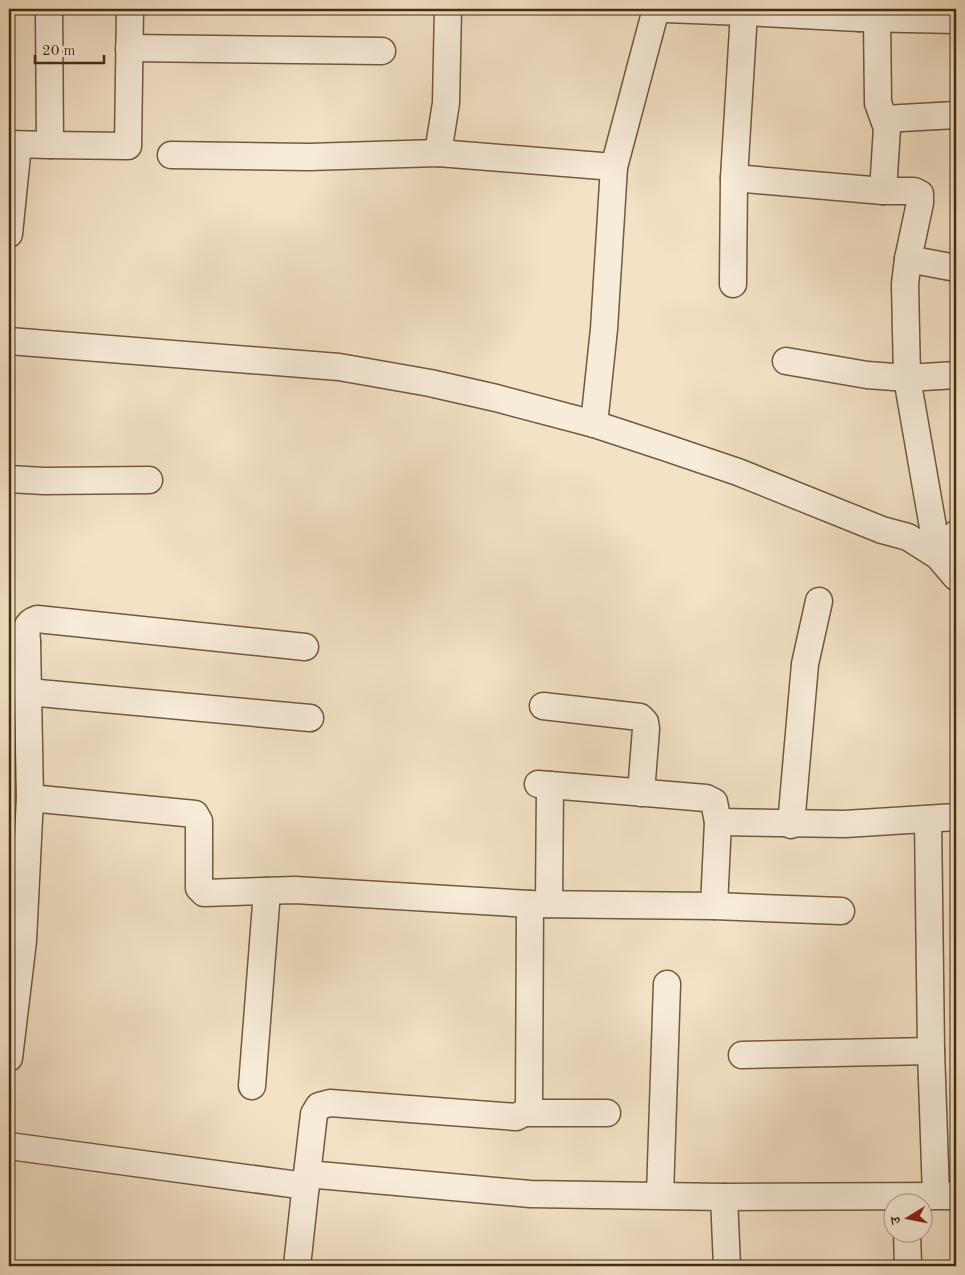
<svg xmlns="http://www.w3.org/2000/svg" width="965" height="1275" viewBox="0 0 965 1275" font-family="'Old Standard TT','Noto Serif Devanagari',serif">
<rect width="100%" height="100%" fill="#f3e2c5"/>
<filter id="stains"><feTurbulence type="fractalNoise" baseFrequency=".004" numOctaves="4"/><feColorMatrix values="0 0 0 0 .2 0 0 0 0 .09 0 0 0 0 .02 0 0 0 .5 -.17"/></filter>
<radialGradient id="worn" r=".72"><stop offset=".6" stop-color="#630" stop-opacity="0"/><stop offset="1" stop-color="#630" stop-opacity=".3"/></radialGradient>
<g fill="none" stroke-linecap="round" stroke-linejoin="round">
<g stroke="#705b3c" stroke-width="29">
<g id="minor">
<path d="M 665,9 L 744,12 L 734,178 L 733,284"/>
<path d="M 744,12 L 859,18 L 859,9"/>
<path d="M 860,18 L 956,20"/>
<path d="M 877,18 L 878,103 L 887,128 L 883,191 L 914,191 L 920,194 L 920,203 L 908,259 L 905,284 L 907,378 L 938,556"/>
<path d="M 129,48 L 382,51"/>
<path d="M 884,119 L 956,115"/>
<path d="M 9,144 L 50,145 L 49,9"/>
<path d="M 50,145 L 128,146 L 130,9"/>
<path d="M 438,153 L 446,103 L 448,9"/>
<path d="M 171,155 L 309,157 L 438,153 L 614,167"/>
<path d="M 734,178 L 883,191"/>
<path d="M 9,234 L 18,145"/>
<path d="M 908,259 L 956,268"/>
<path d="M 9,341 L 339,367 L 430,383 L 496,398 L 594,424 L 664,447 L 738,472 L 882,530 L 908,537 L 938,556 L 956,577"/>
<path d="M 786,361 L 867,375 L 907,378 L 956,375"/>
<path d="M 594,424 L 604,329 L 614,167 L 656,9"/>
<path d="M 9,479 L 44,481 L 149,480"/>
<path d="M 938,556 L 956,534"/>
<path d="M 9,641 L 27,642 L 30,798"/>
<path d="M 27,642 C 26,630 25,623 37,619 L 305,647"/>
<path d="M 28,692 L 310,718"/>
<path d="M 543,706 L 640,717 L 645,722 L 646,729 L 641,793"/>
<path d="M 538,784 L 706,798 L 714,802 L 718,822"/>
<path d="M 928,820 L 931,1051 L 936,1195"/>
<path d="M 791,825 L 805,664 L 819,601"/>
<path d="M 530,904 L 529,1107 L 524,1113 L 516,1117 L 330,1103 L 319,1106 L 314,1114 L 307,1174 L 530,1194 L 724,1197 L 956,1196"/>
<path d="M 549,904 L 550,785"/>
<path d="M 714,906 L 841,911"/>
<path d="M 742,1055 L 931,1051"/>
<path d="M 9,1058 L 23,941 L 30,798 L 195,814 L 199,821 L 199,888 L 204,893 L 295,890 L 530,904 L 714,906 L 718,822 L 845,824 L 956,817"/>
<path d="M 252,1086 L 267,891"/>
<path d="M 524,1113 L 607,1113"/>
<path d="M 9,1146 L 306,1186"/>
<path d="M 660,1195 L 667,984"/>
<path d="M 724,1197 L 727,1266"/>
<path d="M 907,1232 L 908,1266"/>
<path d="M 297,1266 L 307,1174"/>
</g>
</g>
<use href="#minor" stroke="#f7ecd9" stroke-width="26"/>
</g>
<rect width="965" height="1275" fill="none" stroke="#f3e2c5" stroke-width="30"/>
<rect x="10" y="10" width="945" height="1255" fill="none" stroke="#442e0e" stroke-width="2.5"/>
<rect x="15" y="15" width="935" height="1245" fill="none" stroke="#442e0e"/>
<g transform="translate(908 1218) rotate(260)"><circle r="24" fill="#f7ecd9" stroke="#afa088"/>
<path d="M0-4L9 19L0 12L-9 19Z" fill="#8f2418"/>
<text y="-8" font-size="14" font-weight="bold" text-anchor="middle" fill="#442e0e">उ</text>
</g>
<path d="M35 55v8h69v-8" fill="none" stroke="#442e0e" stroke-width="2.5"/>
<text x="42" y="55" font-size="15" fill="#442e0e" stroke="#f7ecd9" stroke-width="4" paint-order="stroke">20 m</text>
<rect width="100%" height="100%" filter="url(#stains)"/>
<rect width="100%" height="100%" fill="url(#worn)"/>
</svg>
